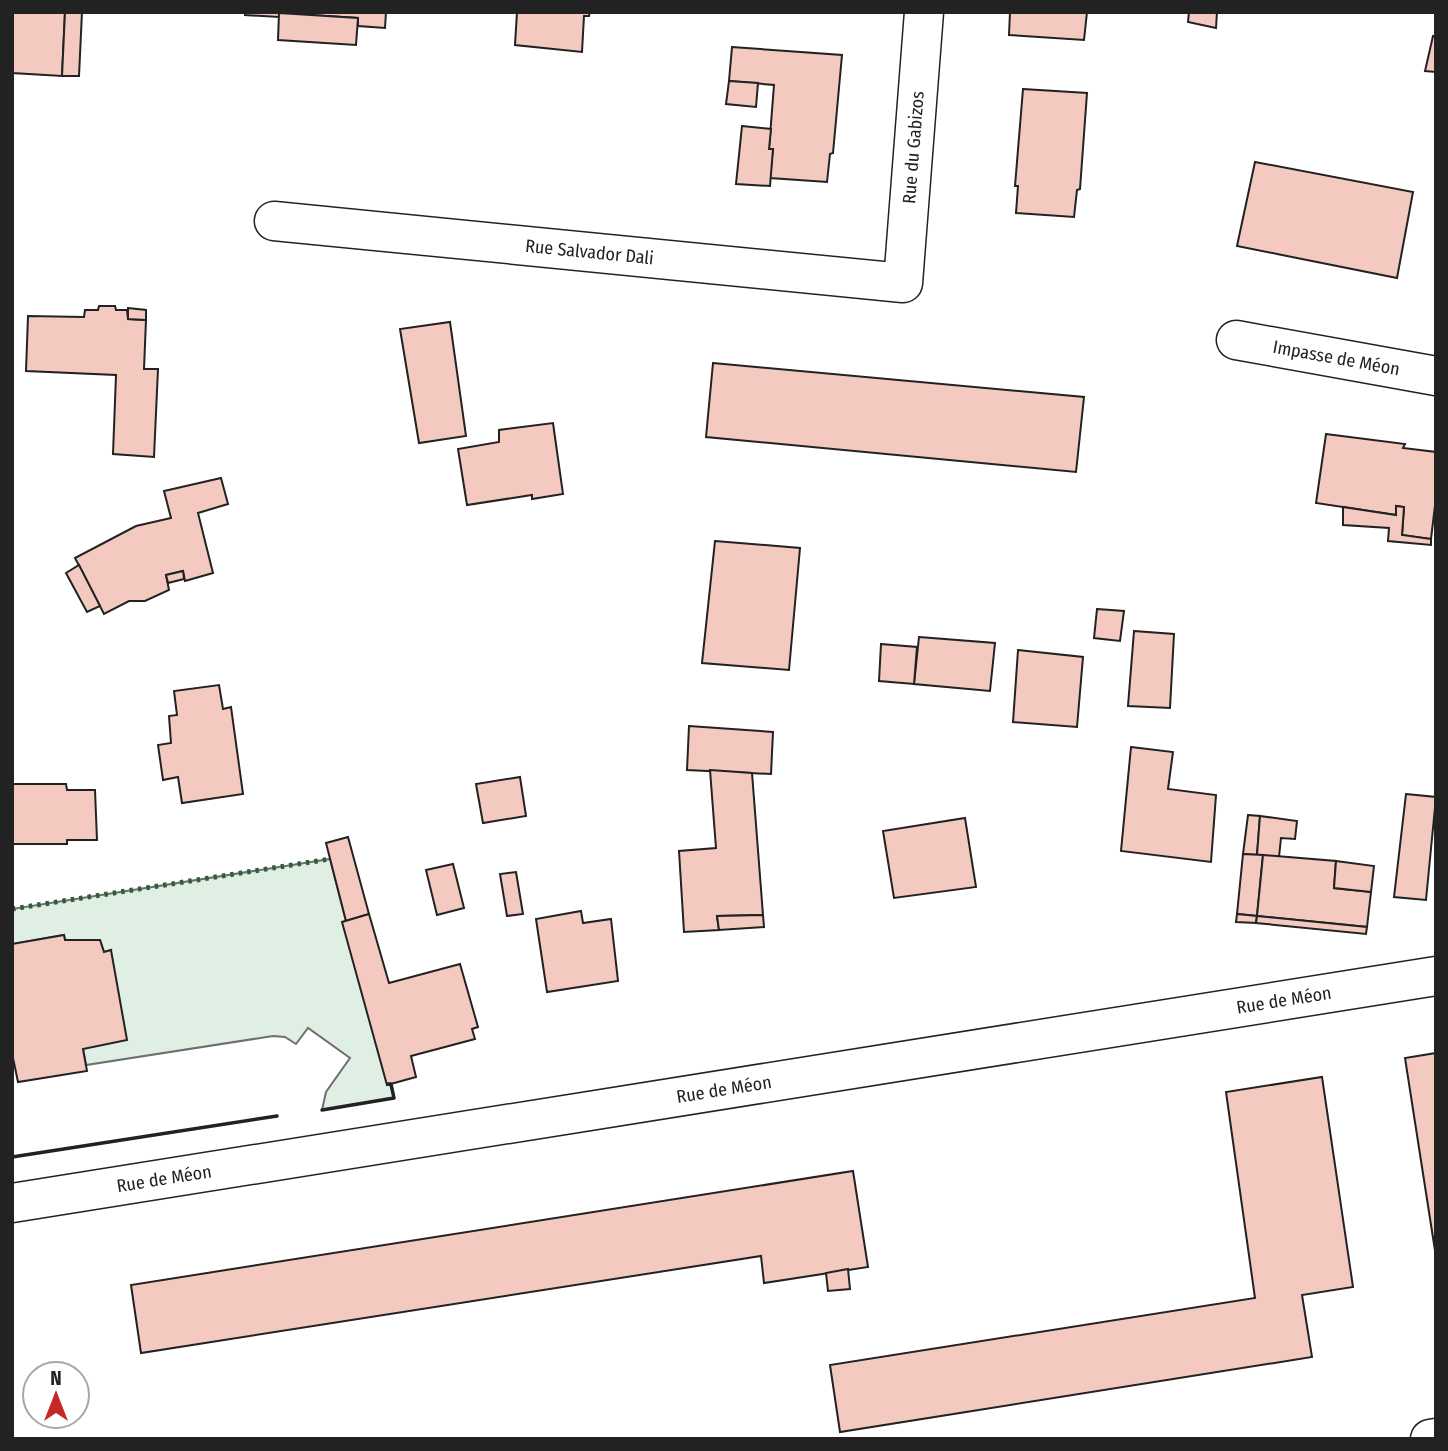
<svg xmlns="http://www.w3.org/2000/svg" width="1448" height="1451" viewBox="0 0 1448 1451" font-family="'Fira Sans Condensed',sans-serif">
<rect width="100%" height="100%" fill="#fff"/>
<path fill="#e0efe3" stroke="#6f6f6f" stroke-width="2" d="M 330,859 L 346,921 L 343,922 L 394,1098 L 322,1110 L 326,1092 L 350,1058 L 308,1028 L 296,1044 L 285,1037 L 273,1036 L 86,1065 L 83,1049 L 111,950 L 104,952 L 100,940 L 65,940 L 64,935 L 12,944 L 12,909 Z"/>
<g fill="#f3c9c0" stroke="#222" stroke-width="2">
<path d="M 12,12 L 65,12 L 62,76 L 12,73 Z"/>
<path d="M 65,12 L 82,12 L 79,76 L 62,76 Z"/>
<path d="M 245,12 L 386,12 L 385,28 L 358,26 L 358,18 L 279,13 L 279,17 L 245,15 Z"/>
<path d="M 517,12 L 590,12 L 589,16 L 584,16 L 582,52 L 515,45 Z"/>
<path d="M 1010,12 L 1087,12 L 1084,40 L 1009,35 Z"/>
<path d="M 1189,12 L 1217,12 L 1216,28 L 1188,22 Z"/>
<path d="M 279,13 L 358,18 L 356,45 L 278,40 Z"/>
<path d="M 1433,36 L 1436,37 L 1436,72 L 1425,71 Z"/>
<path d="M 732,47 L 842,55 L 833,153 L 830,154 L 827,182 L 770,178 L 773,149 L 769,149 L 774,85 L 729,81 Z"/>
<path d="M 729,81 L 758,83 L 756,107 L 726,104 Z"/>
<path d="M 1023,89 L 1087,93 L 1080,189 L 1077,190 L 1074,217 L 1016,213 L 1018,186 L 1015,186 Z"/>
<path d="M 742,126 L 771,129 L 769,149 L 773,149 L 770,186 L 736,184 Z"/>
<path d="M 1255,162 L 1413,192 L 1397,278 L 1237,246 Z"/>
<path d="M 99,306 L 115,306 L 116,310 L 127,310 L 128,319 L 146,320 L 144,369 L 158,369 L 154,457 L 113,454 L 116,375 L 26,371 L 28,316 L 84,317 L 85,310 L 98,310 Z"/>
<path d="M 128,308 L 146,310 L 146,320 L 128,319 Z"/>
<path d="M 450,322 L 466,436 L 419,443 L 400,329 Z"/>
<path d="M 713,363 L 1084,397 L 1076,472 L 706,437 Z"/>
<path d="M 553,423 L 563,494 L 532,499 L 532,495 L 467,505 L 458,449 L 499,442 L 499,430 Z"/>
<path d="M 1326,434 L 1405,444 L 1403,448 L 1436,452 L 1436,497 L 1431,539 L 1402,535 L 1404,507 L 1396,506 L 1396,515 L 1316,503 Z"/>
<path d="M 221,478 L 228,504 L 198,513 L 213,573 L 185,581 L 183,571 L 166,575 L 169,590 L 145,601 L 129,601 L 104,614 L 75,558 L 136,526 L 171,518 L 164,491 Z"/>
<path d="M 1396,506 L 1404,507 L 1402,535 L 1431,539 L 1431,545 L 1388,541 L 1389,528 L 1343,525 L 1343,507 L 1396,515 Z"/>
<path d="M 715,541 L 800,548 L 789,670 L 702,663 Z"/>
<path d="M 79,565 L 100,606 L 87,612 L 66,573 Z"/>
<path d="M 183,571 L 184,579 L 168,583 L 166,575 Z"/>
<path d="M 1097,609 L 1124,611 L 1120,641 L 1094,638 Z"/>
<path d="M 1134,631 L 1174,634 L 1170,708 L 1128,706 Z"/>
<path d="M 919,637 L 995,643 L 990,691 L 914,684 Z"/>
<path d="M 881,644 L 917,647 L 914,684 L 879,681 Z"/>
<path d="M 1018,650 L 1083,657 L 1077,727 L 1013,722 Z"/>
<path d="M 219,685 L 223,709 L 231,707 L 243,794 L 182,803 L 178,777 L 163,780 L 158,745 L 171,743 L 169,716 L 177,715 L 174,691 Z"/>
<path d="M 689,726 L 773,732 L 771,774 L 687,770 Z"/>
<path d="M 1131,747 L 1173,752 L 1168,789 L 1216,795 L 1211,862 L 1121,851 Z"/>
<path d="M 710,770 L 752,773 L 763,915 L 717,916 L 719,930 L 684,932 L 679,851 L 716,848 Z"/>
<path d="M 520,777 L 526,816 L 483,823 L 476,784 Z"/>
<path d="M 12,784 L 66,784 L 67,790 L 95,790 L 97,840 L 67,840 L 67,844 L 12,844 Z"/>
<path d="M 1406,794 L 1436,797 L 1426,900 L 1394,897 Z"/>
<path d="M 1248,815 L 1260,816 L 1257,855 L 1243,854 Z"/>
<path d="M 1260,816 L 1297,821 L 1295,839 L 1281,838 L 1279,857 L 1257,855 Z"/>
<path d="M 965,818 L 976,887 L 894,898 L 883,831 Z"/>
<path d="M 348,837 L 369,914 L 346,921 L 326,843 Z"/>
<path d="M 1243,854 L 1263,855 L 1257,916 L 1237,914 Z"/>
<path d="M 1263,855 L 1336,861 L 1334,888 L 1371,892 L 1367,927 L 1257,916 Z"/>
<path d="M 1336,861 L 1374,866 L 1371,892 L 1334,888 Z"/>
<path d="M 453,864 L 464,908 L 437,915 L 426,870 Z"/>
<path d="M 516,872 L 523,914 L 507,916 L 500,874 Z"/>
<path d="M 581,911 L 583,923 L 611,919 L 618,981 L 547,992 L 536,919 Z"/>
<path d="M 369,914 L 389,983 L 460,964 L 478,1027 L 472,1029 L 475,1039 L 411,1056 L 416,1077 L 387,1085 L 342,922 Z"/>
<path d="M 1237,914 L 1257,916 L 1256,923 L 1236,922 Z"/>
<path d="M 763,915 L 764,927 L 719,930 L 717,916 Z"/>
<path d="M 1257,916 L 1367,927 L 1366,934 L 1256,923 Z"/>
<path d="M 64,935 L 65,940 L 100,940 L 104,952 L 111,950 L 127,1040 L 83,1049 L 87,1071 L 18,1082 L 12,1053 L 12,944 Z"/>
<path d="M 1436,1053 L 1436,1257 L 1405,1058 Z"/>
<path d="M 1322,1077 L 1353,1287 L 1302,1295 L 1312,1357 L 840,1432 L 830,1365 L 1255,1298 L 1226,1092 Z"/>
<path d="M 853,1171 L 868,1267 L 764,1283 L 761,1256 L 141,1353 L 131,1285 Z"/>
<path d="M 848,1269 L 850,1289 L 828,1291 L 826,1273 Z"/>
</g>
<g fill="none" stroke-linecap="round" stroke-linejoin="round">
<g stroke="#222" stroke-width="41">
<g id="minor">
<path id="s1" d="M 274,221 L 903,283 L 924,12"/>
<path id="s2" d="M 1236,340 L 1436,376"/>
<path id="s3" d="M 12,1203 L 1436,976"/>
<path d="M 1430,1439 L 1436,1438"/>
</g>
</g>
<use href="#minor" stroke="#fff" stroke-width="38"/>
<path stroke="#2f5e38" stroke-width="5" stroke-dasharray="3.5 5" stroke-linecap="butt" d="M 12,909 L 330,859"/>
<g stroke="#222" stroke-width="3.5">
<path d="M 322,1110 L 394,1098 L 391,1084 L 388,1084"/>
<path d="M 12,1157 L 277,1116"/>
</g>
</g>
<g text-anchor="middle" stroke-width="5" stroke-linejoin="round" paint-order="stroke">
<g font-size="18" fill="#222" stroke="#fff">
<text dy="6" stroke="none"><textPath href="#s1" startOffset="768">Rue du Gabizos</textPath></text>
<text dy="6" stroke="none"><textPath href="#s1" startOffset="317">Rue Salvador Dali</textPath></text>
<text dy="6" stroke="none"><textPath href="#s2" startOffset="102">Impasse de Méon</textPath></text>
<text dy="6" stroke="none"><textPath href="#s3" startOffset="1288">Rue de Méon</textPath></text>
<text dy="6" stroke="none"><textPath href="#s3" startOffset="721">Rue de Méon</textPath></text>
<text dy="6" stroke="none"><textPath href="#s3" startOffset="154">Rue de Méon</textPath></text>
</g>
</g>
<rect width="1448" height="1451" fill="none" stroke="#222222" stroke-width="28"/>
<g transform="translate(56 1395)"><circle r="33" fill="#ffffff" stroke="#a7a7a7" stroke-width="2"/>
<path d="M0-5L12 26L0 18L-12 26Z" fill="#c62828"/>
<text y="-10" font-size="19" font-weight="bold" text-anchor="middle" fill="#222222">N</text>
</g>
</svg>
